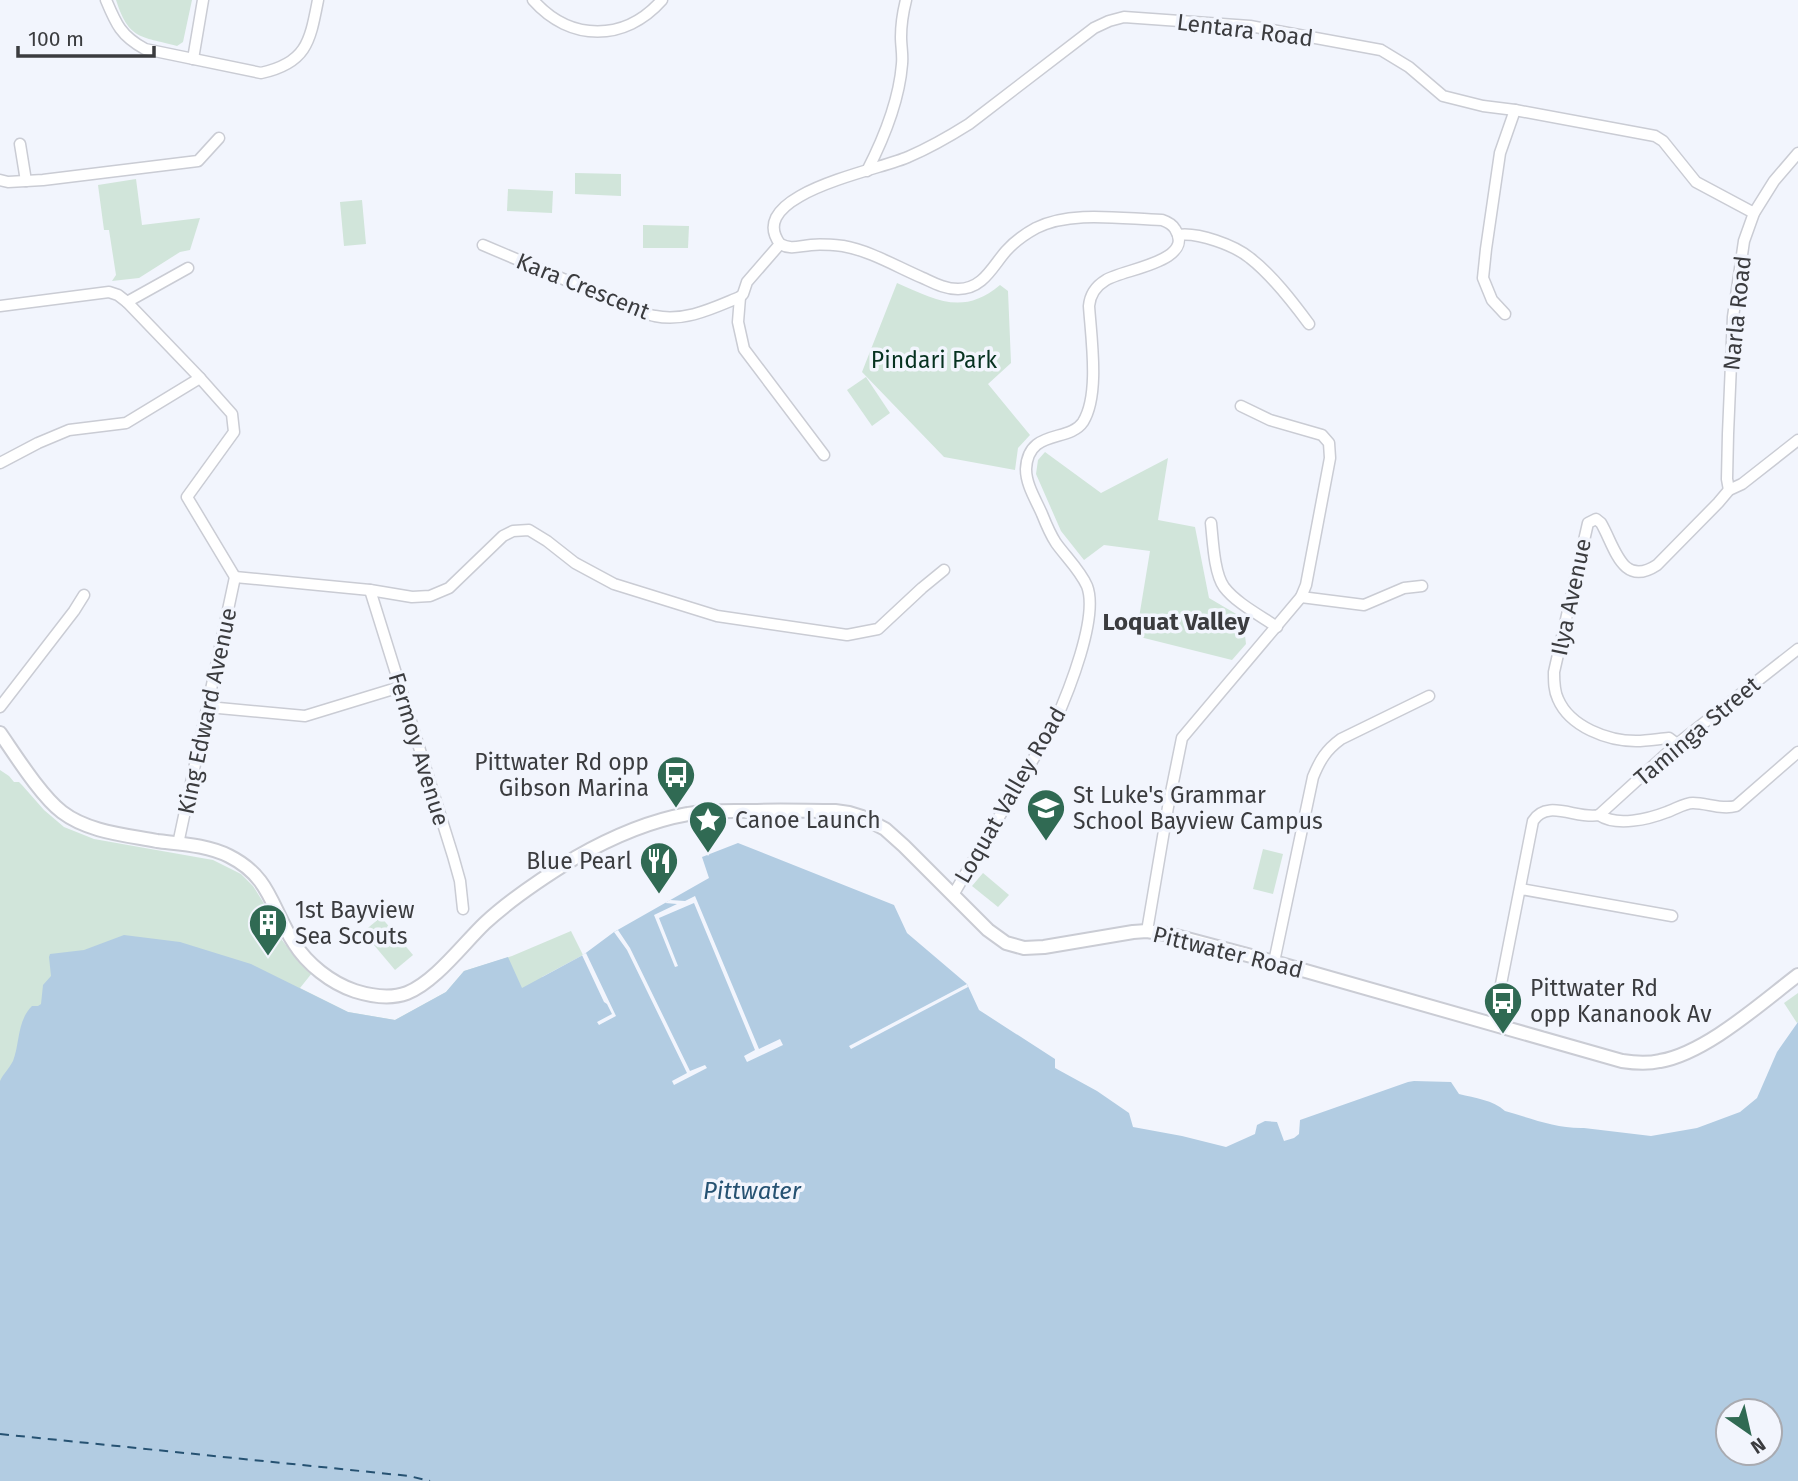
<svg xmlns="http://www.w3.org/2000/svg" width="1798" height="1481" viewBox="0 0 1798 1481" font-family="'Fira Sans',sans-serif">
<rect width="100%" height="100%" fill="#f2f5fd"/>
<g fill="#d1e5da">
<path d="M 116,0 L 192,0 L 183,42 L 177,46 C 140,36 129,40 116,0 Z"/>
<path d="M 575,173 L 621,174 L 621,196 L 575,194 Z"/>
<path d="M 136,179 L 142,225 L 200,218 L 190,250 L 180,252 L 139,278 L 112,281 L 116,275 L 109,230 L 104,230 L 98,185 Z"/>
<path d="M 508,189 L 553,191 L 552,213 L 507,211 Z"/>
<path d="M 362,200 L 366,244 L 344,246 L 340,202 Z"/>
<path d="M 643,225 L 689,226 L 688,248 L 643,248 Z"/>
<path d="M 897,283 C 936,300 963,316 1000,285 L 1008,291 L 1011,363 L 988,384 L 1030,435 L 1018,448 L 1015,470 L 944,457 L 862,372 Z"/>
<path d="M 866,377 L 890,413 L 872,426 L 847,390 Z"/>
<path d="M 1045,452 L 1101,493 L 1168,458 L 1158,520 L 1195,527 L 1209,598 L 1243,618 L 1246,644 L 1232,660 L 1136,636 L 1150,551 L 1104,545 L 1084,560 L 1061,531 L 1036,474 L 1038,460 Z"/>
<path d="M 0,770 L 9,776 L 14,782 L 19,782 L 22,785 L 44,810 L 64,827 L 94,839 L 213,860 L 241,874 L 253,886 L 268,910 L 282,940 L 295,957 L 312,973 L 300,988 L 348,1012 L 395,1020 L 446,992 L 464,971 L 512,956 L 571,931 L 583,955 L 542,977 L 543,990 L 0,1137 Z"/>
<path d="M 1263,849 L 1283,854 L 1273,894 L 1253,889 Z"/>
<path d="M 983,873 L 1009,895 L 998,907 L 972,886 Z"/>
<path d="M 381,917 L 413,955 L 395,970 L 363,932 Z"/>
<path d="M 1798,993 L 1798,1022 L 1797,1023 L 1784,1003 Z"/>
</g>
<path fill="#b2cce2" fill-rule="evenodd" d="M 738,843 L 894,905 L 907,933 L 967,984 L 979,1010 L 1055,1059 L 1055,1068 L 1097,1091 L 1129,1113 L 1133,1127 L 1182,1136 L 1226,1147 L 1255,1134 L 1257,1125 L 1265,1121 L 1277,1122 L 1284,1141 L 1294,1138 L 1299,1134 L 1300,1120 L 1408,1082 L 1414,1081 L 1451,1082 L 1459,1094 C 1475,1098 1493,1100 1505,1111 C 1530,1118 1557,1129 1584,1128 L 1651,1136 L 1697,1128 L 1740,1112 L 1757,1098 L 1777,1052 L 1798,1022 L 1798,1481 L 0,1481 L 0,1081 C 3,1074 9,1069 13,1061 C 20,1043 17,1021 32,1006 L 38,1006 L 41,1004 L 43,985 L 51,976 L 49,957 L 50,954 L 84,950 L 124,935 L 180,942 L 251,964 L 348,1012 L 395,1020 L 446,992 L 464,971 L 508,957 L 522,988 L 583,955 L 614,932 L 709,878 L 702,857 ZM 1728,1411 L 1770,1411 L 1770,1453 L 1728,1453 Z"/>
<g fill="#f2f5fd">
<path d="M 695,896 L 759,1049 L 780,1039 L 783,1045 L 747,1062 L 744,1056 L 755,1050 L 694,903 L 659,918 L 678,966 L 675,967 L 654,915 L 677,904 L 665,903 L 670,900 L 685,901 Z"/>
<path d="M 618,930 L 630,948 L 690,1071 L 705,1065 L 707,1068 L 674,1085 L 672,1081 L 687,1073 L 627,950 L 614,932 Z"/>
<path d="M 586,953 L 616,1016 L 599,1025 L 597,1022 L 612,1014 L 607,1004 L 604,1002 L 582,955 Z"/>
<path d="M 967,984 L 968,987 L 851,1049 L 849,1046 Z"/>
</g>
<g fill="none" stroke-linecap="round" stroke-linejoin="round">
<path stroke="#265272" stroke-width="2" stroke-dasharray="9 7" stroke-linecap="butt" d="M 0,1434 L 409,1476 L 430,1481"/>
<g stroke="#caccd4" stroke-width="13">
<g id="minor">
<path d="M 106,0 C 116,24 121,36 145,49 L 261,73 C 307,63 310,41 318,0"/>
<path d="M 533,0 C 570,42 625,42 662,0"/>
<path d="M 193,59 L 203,0"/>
<path d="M 20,144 L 26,181"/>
<path d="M 867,171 C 884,138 899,102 902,64 C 903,55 901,46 901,37 C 901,24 903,12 906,0"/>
<path d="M 0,180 L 8,182 L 43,180 L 198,161 L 219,138"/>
<path d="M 1178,235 C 1198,232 1234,245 1250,258 C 1272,275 1292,301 1309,324"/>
<path d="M 780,244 C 791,250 799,246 811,245 C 821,244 833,245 843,246 C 871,251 897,267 923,278 C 934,283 945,289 958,289 C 983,289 992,267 1006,251 C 1014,242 1025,234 1036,228 C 1071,210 1123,219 1162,220 C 1168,222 1172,224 1175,229 C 1196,262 1123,269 1106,280 C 1096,286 1090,295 1089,306 C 1091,337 1100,395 1083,422 C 1069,443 1028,428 1026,469 C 1026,485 1036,500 1042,514 C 1046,524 1050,534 1056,543 C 1066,557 1080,570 1087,586 C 1099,617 1068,693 1054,724 L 953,895"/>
<path d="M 780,244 C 743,194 880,170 908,157 C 929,148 950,136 969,124 L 1094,28 L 1109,21 L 1124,17 L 1250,26 L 1381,50 L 1409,67 L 1443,96 L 1483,106 L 1515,110 L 1655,136 L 1663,141 L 1696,182 L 1754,213"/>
<path d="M 483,245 L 634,309 C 641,311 648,315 655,316 C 686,322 713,308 740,297 L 743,294 L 747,282 L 780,244"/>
<path d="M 740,297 L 738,322 L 744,349 L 824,455"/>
<path d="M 127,302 L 200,378 L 232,414 L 234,432 L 187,497 L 235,577"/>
<path d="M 0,306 L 109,292 L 118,295 L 127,302 L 188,268"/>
<path d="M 1505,314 L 1492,300 L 1483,278 L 1486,249 L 1500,153 L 1515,110"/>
<path d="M 0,463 L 38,443 L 69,430 L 126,423 L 200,378"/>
<path d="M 1729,490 L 1727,479 L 1728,434 L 1733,317 L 1744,241 L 1754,213 L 1774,181 L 1798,153"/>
<path d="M 1211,523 C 1213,541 1214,573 1224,587 C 1236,603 1261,616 1277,627"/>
<path d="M 235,577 L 370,590 L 412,597 L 430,596 L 449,588 L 503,536 L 513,531 L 529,530 L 547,541 L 575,563 L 614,584 L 717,616 L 847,635 L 878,629 L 922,588 L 944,570"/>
<path d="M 370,590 L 453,856 L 460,881 L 463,909"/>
<path d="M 1301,597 L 1364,605 L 1404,588 L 1422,586"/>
<path d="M 0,707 L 74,611 L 84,595"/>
<path d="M 208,707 L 305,716 L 400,687"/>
<path d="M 1677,744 L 1669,738 C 1658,739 1647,741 1636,741 C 1608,741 1570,727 1558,699 C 1554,691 1554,682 1554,672 L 1588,523 L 1596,519 L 1601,523 C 1615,547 1622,588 1657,565 L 1718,503 L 1729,490 L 1742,484 L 1798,440"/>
<path d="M 1599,815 L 1677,744 L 1798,649"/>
<path d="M 178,844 L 235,577"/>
<path d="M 1521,889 L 1672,916"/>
<path d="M 1147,931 L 1168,807 L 1182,738 L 1301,597 L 1306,585 L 1330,458 L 1329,443 L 1322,435 L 1270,420 L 1241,406"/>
<path d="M 1274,962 L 1313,777 C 1320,760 1326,750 1341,739 L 1429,696"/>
<path d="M 1493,1025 L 1533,821 C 1547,798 1578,820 1599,815 C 1617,827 1649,819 1667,812 C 1676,809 1684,803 1693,803 C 1707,803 1722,810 1736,806 L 1798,752"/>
</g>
</g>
<g stroke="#caccd4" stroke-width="16">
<path id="major" d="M 0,733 C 16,756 41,796 62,812 C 88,832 126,835 157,841 C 181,844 207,845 229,856 C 271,877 271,908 294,943 C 307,964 331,983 355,991 C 371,996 391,999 407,993 C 435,982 463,944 485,923 C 512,898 544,877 575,858 C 610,838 648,821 688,814 C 708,810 730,811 751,811 C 779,810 807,811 835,811 L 849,813 L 862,817 L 885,829 L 904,846 L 988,930 L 1006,943 L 1024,948 L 1044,947 L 1133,932 L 1147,931 L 1172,935 L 1274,962 L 1622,1061 C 1635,1063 1647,1064 1660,1061 C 1706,1053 1761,1003 1798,975"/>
</g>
<use href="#minor" stroke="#fff" stroke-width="10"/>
<use href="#major" stroke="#fff" stroke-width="12"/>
</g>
<defs>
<g id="bus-pin" transform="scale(2.0125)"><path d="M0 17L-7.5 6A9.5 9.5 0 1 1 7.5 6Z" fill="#306a53" stroke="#f2f5fd"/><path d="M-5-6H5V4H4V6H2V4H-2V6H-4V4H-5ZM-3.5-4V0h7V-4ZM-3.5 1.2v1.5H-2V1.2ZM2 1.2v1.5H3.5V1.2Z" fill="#fff"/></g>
<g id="school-pin" transform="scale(2.0125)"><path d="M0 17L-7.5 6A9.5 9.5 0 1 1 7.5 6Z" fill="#306a53" stroke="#f2f5fd"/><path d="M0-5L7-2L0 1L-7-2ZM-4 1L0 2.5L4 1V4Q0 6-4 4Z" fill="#fff"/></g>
<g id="sight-pin" transform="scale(2.0125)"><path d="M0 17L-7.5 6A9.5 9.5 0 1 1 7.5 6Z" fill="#306a53" stroke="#f2f5fd"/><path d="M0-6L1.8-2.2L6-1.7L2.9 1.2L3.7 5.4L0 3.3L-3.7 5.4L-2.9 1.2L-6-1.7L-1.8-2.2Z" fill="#fff"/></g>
<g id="restaurant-pin" transform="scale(2.0125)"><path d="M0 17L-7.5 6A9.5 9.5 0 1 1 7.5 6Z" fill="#306a53" stroke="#f2f5fd"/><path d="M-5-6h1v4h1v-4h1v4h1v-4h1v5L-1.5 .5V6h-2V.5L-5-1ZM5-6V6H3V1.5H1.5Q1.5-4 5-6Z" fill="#fff"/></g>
<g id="building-pin" transform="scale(2.0125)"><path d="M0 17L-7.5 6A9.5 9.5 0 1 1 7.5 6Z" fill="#306a53" stroke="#f2f5fd"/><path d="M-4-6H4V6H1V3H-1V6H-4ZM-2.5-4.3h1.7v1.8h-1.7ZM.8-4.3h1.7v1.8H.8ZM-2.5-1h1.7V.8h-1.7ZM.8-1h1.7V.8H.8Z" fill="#fff"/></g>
</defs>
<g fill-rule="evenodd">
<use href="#bus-pin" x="676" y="775"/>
<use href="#school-pin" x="1046" y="808"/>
<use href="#sight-pin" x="708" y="820"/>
<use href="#restaurant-pin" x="659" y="861"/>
<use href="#building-pin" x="268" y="923"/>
<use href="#bus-pin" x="1503" y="1001"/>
</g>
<g text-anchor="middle" stroke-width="7" stroke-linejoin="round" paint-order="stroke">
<g font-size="23" fill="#3b3c3f" stroke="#f2f5fd">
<text transform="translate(1245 30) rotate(7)" y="8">Lentara Road</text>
<text transform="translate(583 286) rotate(22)" y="8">Kara Crescent</text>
<text transform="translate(1737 313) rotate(-84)" y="8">Narla Road</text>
<text transform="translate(1571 597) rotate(-78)" y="8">Ilya Avenue</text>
<text transform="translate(207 711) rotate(-78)" y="8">King Edward Avenue</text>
<text transform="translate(1697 731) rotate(-40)" y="8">Taminga Street</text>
<text transform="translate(419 749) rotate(73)" y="8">Fermoy Avenue</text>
<text transform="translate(1010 795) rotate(-60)" y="8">Loquat Valley Road</text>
<text transform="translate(1228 952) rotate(14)" y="8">Pittwater Road</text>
</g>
<g font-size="23" fill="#063220" stroke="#f2f5fd">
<text x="934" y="368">Pindari Park</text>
</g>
<g font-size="23" fill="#3b3c3f" stroke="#f2f5fd" text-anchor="start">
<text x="649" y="770" text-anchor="end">Pittwater Rd opp<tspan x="649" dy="26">Gibson Marina</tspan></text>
<text x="1073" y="803">St Luke's Grammar<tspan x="1073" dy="26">School Bayview Campus</tspan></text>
<text x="735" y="828">Canoe Launch</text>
<text x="632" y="869" text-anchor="end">Blue Pearl</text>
<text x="295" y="918">1st Bayview<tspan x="295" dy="26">Sea Scouts</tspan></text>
<text x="1530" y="996">Pittwater Rd<tspan x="1530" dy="26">opp Kananook Av</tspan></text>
</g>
<g font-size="24" font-weight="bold" fill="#3b3c3f" stroke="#f2f5fd">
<text x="1176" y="630">Loquat Valley</text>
</g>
<g font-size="24" font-style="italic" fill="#265272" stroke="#f2f5fd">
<text x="752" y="1199">Pittwater</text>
</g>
</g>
<g transform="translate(1749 1432) rotate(146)"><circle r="33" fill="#f2f5fd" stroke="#a9abb1" stroke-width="2"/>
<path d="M0-5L12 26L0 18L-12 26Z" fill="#306a53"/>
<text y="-10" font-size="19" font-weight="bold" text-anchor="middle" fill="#3b3c3f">N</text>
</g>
<path d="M18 46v10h136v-10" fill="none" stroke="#3b3c3f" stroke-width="3.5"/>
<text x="28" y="46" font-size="21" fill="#3b3c3f" stroke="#f2f5fd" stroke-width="5" paint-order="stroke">100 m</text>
</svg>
